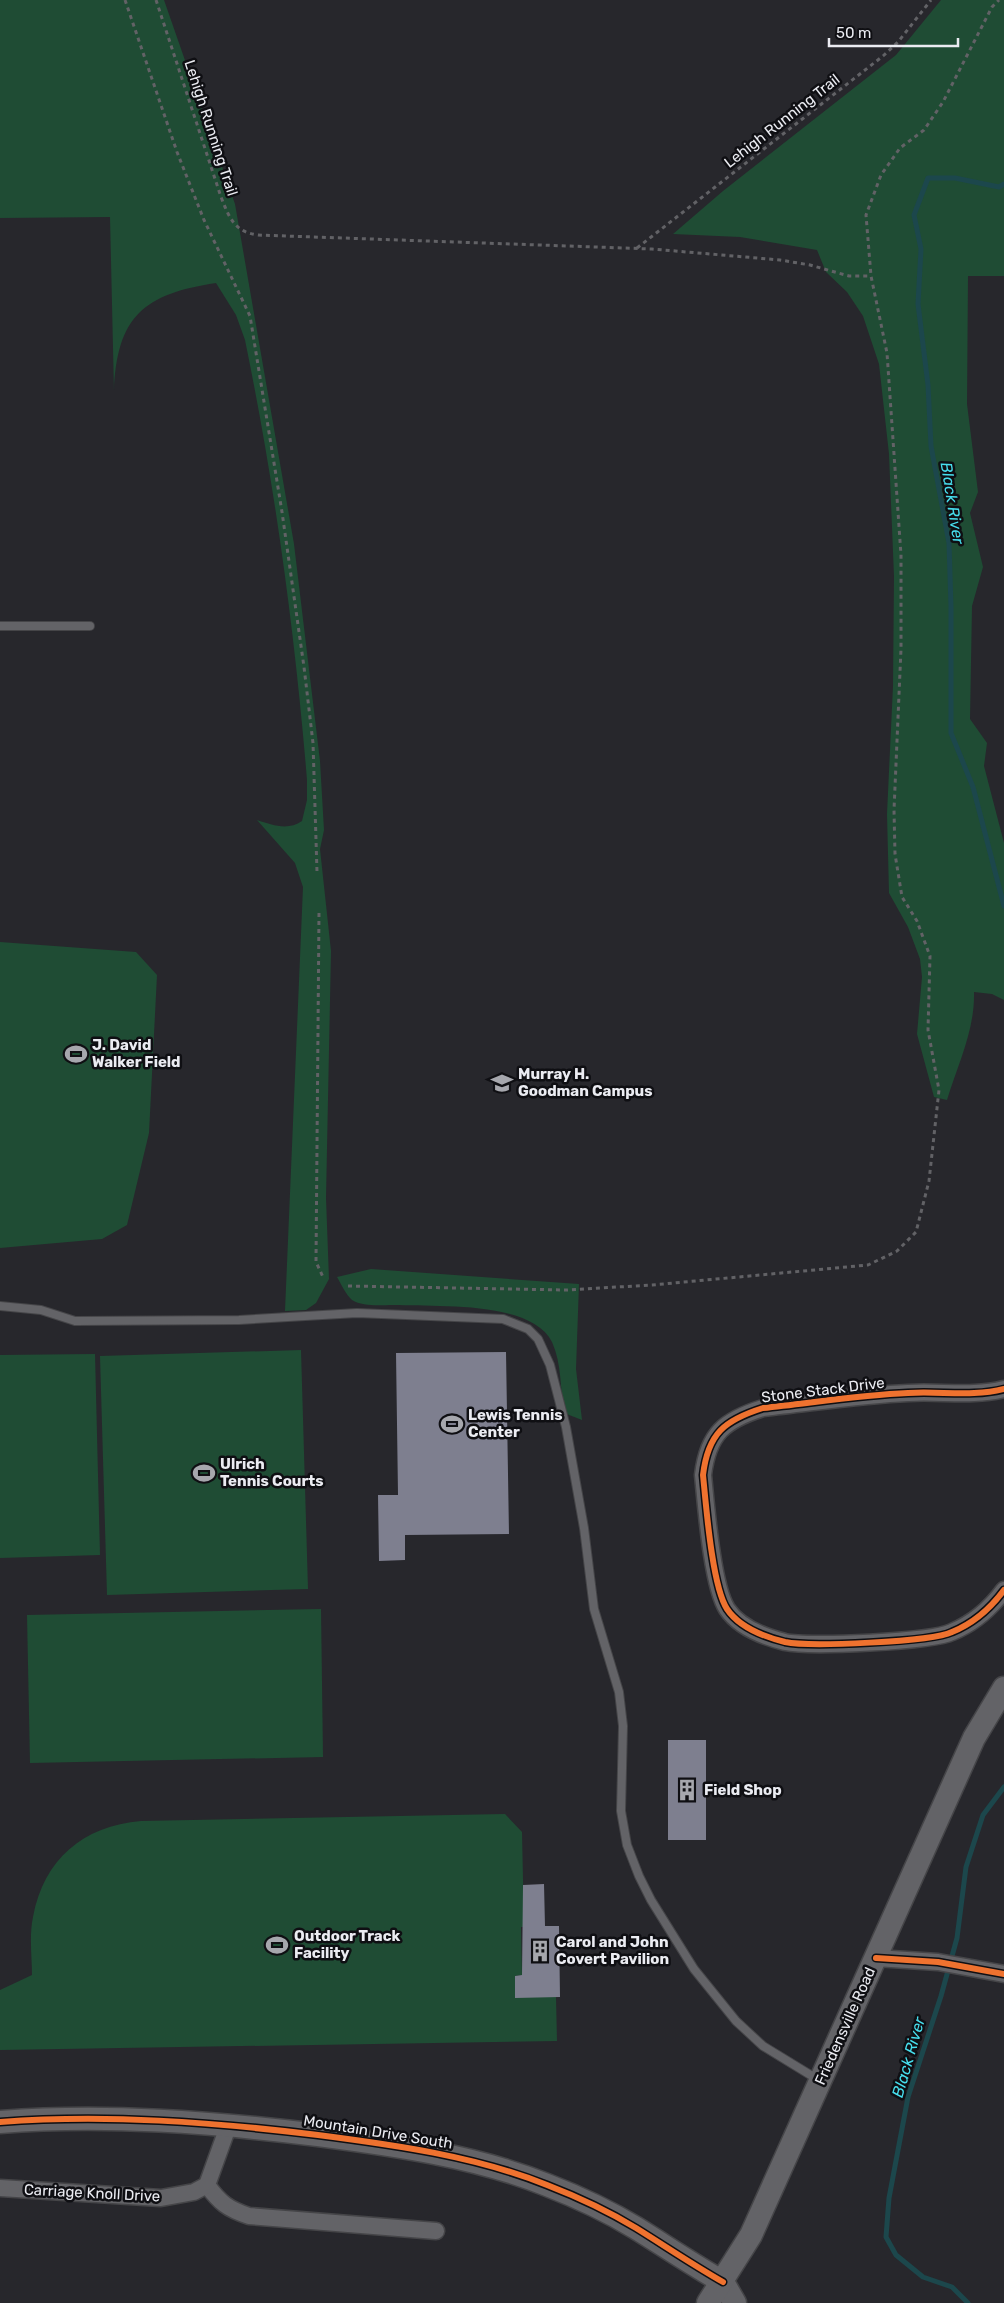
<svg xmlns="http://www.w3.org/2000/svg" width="1004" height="2303" viewBox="0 0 1004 2303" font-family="Rubik,sans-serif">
<rect width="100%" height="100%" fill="#27272c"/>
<g fill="#1f4c34">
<path d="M 0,0 L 164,0 L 235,204 L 294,544 L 320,761 L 324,830 L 320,849 L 331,951 L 326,1198 L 329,1279 L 316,1303 L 306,1310 L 285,1311 L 303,887 L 295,863 L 257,820 C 272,825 288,831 302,821 L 307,800 L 307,780 C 295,633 275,486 245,340 L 236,315 L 216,283 C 144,294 117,316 114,391 L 110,217 L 0,218 Z"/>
<path d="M 941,0 L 1004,0 L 1004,276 L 968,276 L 967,404 L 978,492 L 970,513 L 983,567 L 972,606 L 970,719 L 987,743 L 984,766 L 1004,843 L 1004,1000 L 992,994 L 974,992 C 975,1030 958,1064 947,1100 L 934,1097 L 917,1034 L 922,977 L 920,959 L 908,927 L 889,893 L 887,814 L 893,686 L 894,576 L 889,454 L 879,364 L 863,316 L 847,292 L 826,272 L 817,250 L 740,237 L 673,234 L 723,191 L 896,55 Z"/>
<path d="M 0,942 L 136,952 L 157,975 L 149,1133 L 127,1225 L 102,1239 L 0,1248 Z"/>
<path d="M 371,1269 L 579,1284 L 576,1369 L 582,1420 L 564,1413 C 560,1389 562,1364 552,1342 C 531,1300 434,1307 393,1305 C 381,1305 363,1307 352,1300 C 346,1295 341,1284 337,1277 Z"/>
<path d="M 301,1350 L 308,1589 L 107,1595 L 100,1356 Z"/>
<path d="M 95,1354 L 100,1555 L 0,1558 L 0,1355 Z"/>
<path d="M 321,1609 L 323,1757 L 30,1763 L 27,1615 Z"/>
<path d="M 505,1814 L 522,1832 L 524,1927 L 521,1927 L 522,1975 L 515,1976 L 515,1997 L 556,1997 L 557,2041 L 0,2050 L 0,1990 L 32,1975 C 32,1957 29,1936 33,1917 C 44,1859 83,1826 141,1821 Z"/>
</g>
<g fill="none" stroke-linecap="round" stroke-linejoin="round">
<g stroke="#1c474c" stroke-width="5">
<path d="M 1004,184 L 999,187 L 955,178 L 928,178 L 914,215 L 921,249 L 918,304 L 928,385 L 931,446 L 949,543 L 951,607 L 951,733 L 973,787 L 1004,906"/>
<path d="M 968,2303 L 952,2287 L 923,2277 L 896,2255 L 886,2237 L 889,2198 L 908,2097 L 941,1996 L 957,1938 L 966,1867 L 983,1815 L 1004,1787"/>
</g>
</g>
<g fill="#7e7f8f">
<path d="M 506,1352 L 509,1534 L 405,1535 L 405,1560 L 379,1561 L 378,1495 L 398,1495 L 396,1353 Z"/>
<rect x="668" y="1740" width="38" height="100"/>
<path d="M 544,1884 L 545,1926 L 559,1926 L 560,1997 L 515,1998 L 515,1976 L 522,1975 L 523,1885 Z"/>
</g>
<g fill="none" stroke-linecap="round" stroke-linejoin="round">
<g stroke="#454548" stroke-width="10">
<g id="lane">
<path d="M 0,626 L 90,626"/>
<path d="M 0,1306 L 41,1310 L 75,1321 L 239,1320 L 357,1313 L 503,1319 L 528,1329 L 538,1339 L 550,1365 L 566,1427 L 584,1528 L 594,1609 L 619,1692 L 623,1726 L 621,1811 L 627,1845 L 639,1876 L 651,1900 L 694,1969 L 736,2021 L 763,2046 L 817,2079"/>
</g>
</g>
<g stroke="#454548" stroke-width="19">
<g id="street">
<path d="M 1004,1389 C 973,1397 941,1391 908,1393 C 860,1395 811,1403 763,1408 C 725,1420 708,1433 703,1475 C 706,1504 712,1586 727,1609 C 739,1627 765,1637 785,1642 C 809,1647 931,1642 952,1632 C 974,1623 990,1609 1004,1590"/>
<path d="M 876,1958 L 938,1962 L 1004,1974"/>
<path d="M 207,2185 C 220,2203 228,2209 249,2216 L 436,2231"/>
<path d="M 0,2188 L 161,2198 L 194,2192 L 207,2185 L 229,2124"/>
</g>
</g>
<g stroke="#454548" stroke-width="25">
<g id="secondary">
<path d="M 0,2122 C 106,2114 212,2122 318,2135 C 395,2145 475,2156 547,2185 C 578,2197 608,2211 636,2228 C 665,2246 693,2265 723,2282"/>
<path d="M 723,2282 L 735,2303"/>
<path d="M 708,2303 L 751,2235 L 974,1738 L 1004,1688"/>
</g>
</g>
<g stroke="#626266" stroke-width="3" stroke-dasharray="4 4" stroke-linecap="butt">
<path d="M 125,0 L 177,152 L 204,220 L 250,316 L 282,512 L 304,667 L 313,743 L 317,872"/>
<path d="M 156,0 L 221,197 C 229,217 234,232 258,235 L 652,249 L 780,260 L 810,265 L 849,276 L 871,276"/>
<path d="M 637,248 L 883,56 L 898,42 L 931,0"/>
<path d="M 319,913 L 316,1262 L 323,1277"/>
<path d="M 348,1286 L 566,1290 L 652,1285 L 868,1265 L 897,1251 L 916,1232 L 929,1181 L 939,1090 L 928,1030 L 930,956 L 917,921 L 902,897 L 895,854 L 894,810 L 901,649 L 901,555 L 887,353 L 871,276 L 866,215 L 881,175 L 900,148 L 924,130 L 943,102 L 992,7 L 999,0"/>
</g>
<use href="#lane" stroke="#636367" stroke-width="8"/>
<use href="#street" stroke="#636367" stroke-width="16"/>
<use href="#secondary" stroke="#636367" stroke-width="22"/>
<g stroke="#0f0f13" stroke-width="9">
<g id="cycleway">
<path d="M 1004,1389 C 973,1397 941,1391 908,1393 C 860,1395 811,1403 763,1408 C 725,1420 708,1433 703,1475 C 706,1504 712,1586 727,1609 C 739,1627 765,1637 785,1642 C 809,1647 931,1642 952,1632 C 974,1623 990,1609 1004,1590"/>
<path d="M 876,1958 L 938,1962 L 1004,1974"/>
<path d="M 0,2122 C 106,2114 212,2122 318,2135 C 395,2145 475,2156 547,2185 C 578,2197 608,2211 636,2228 C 665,2246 693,2265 723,2282"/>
</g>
</g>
<use href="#cycleway" stroke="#ef722f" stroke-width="6"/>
</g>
<defs>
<g id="stadium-bare" transform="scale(1.725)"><path d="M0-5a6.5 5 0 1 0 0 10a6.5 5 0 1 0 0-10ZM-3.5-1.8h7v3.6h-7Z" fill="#a6a7ad" stroke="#0f0f13" stroke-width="2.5" paint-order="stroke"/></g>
<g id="university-bare" transform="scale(1.725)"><path d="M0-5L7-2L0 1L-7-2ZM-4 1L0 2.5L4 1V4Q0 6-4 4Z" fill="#a6a7ad" stroke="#0f0f13" stroke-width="2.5" paint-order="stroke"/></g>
<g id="building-bare" transform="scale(1.725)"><path d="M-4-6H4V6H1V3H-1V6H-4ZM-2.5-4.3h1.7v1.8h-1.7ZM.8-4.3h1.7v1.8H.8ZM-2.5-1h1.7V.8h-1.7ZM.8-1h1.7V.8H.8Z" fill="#a6a7ad" stroke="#0f0f13" stroke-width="2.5" paint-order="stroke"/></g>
</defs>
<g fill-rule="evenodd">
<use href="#stadium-bare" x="76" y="1054"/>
<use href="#university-bare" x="502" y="1083"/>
<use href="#stadium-bare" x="452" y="1424"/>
<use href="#stadium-bare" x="204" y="1473"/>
<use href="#building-bare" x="687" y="1790"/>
<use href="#stadium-bare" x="277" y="1945"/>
<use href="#building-bare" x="540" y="1951"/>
</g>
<g text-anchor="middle" stroke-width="5" stroke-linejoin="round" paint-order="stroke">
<g font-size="15" fill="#ebecf2" stroke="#0f0f13">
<text transform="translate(782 121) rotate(-38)" y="5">Lehigh Running Trail</text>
<text transform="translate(211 128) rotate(72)" y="5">Lehigh Running Trail</text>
<text transform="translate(823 1390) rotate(-7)" y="5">Stone Stack Drive</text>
<text transform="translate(845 2026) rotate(-66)" y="5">Friedensville Road</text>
<text transform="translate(378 2132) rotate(9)" y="5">Mountain Drive South</text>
<text transform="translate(92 2193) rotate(3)" y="5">Carriage Knoll Drive</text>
</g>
<g font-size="15" font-weight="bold" fill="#ebecf2" stroke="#0f0f13" text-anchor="start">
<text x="92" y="1050">J. David<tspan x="92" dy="17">Walker Field</tspan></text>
<text x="518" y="1079">Murray H.<tspan x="518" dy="17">Goodman Campus</tspan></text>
<text x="468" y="1420">Lewis Tennis<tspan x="468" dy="17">Center</tspan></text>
<text x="220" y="1469">Ulrich<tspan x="220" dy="17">Tennis Courts</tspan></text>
<text x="704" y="1795">Field Shop</text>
<text x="294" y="1941">Outdoor Track<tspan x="294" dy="17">Facility</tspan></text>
<text x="556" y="1947">Carol and John<tspan x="556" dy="17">Covert Pavilion</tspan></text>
</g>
<g font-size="16" font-style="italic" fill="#47deed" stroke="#0f0f13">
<text transform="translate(953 503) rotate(81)" y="6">Black River</text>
<text transform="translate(908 2057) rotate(-74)" y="6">Black River</text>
</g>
</g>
<path d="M829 38v8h129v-8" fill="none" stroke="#ebecf2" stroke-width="2.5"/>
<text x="836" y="38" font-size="15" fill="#ebecf2" stroke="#0f0f13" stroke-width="4" paint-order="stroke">50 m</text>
</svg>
